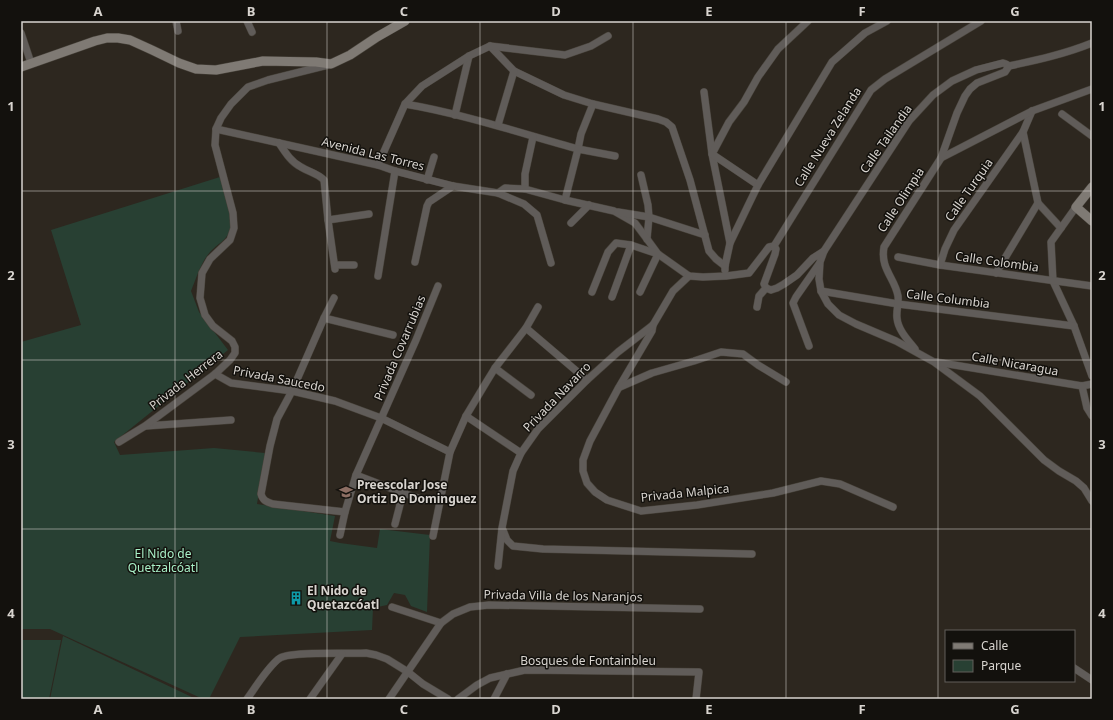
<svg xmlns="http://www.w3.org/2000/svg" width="1113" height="720" viewBox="0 0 1113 720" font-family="'Noto Sans',sans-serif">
<rect width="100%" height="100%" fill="#2d271f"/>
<g fill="#284033">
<path d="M 220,177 C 224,193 232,212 230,229 C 228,240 217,244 210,252 C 201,262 196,279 191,291 L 199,312 L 228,350 L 114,442 L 120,455 L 214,448 L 265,453 L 257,504 L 335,516 L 330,541 L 340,543 L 377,548 L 380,529 L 430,535 L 427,612 L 411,606 L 405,595 L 394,593 L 387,605 L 373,608 L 372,630 L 240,637 L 209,699 L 203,699 L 50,629 L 21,629 L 21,342 L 81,325 L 51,230 Z"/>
<path d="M 63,636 L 196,699 L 50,699 Z"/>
<path d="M 21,640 L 61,640 L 49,699 L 21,699 Z"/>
</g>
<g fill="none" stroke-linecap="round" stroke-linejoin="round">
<g stroke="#48433b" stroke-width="8">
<g id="street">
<path d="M 176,21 L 178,31"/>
<path d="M 247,21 L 252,32"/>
<path d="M 21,33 L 31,63"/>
<path d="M 1092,43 C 1065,54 1037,60 1009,66 L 1006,64 L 1003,63 L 976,70 L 952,81 L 933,95 L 909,121 L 824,251 L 820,262 L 819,279 L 821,291 L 828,304 L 839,315 L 856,324 L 896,341 L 934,362 L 980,396 L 1044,460 L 1059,471 L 1076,481 L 1084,488 L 1092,501"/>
<path d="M 490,46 L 514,71 L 564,95 L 593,104 L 658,119 L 666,122 L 672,127 L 690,180 L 709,251 L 716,259 L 725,266"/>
<path d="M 704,92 L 712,154 L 730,243 L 725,266 L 725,270"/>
<path d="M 405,104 C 464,114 520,133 578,149 L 581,134 L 593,104"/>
<path d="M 1032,111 L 1023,132 L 1038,203 L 1061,228"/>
<path d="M 1062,114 L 1092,136"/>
<path d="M 455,115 L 469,56"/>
<path d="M 498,125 L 514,71"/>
<path d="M 216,129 L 378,165 L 395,171 L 453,186 L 498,193 L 524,204 L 537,215 L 551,263"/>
<path d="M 279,143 C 285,152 291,162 301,167 C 309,172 317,173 324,180 L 328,220 L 335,269"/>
<path d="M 941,158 L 1032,111 L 1092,89"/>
<path d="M 378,165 L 405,104 L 422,86 L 469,56 L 490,46 L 565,55 L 591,46 L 608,36"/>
<path d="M 641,175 L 648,205 L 649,217 L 647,239"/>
<path d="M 427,180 L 434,157"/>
<path d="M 758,185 L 712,154 L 729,122 L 744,102 L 758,77 L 778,49 L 808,21"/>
<path d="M 525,189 L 525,174 L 533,137"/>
<path d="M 498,193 L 505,188 L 525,189 L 565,200 L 614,211 L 635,223 L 647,239 L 658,254 L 689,276 L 703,277 L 726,276 L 749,273 L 769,247 L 774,246"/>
<path d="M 565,200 L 578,149 L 615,156"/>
<path d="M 1076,207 L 1051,242 L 1053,281 L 1074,326 L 1092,376"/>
<path d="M 618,212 L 649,217 L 705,235"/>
<path d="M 328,220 L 369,214"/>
<path d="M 571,223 L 589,205"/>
<path d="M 730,243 L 758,185 L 832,62 L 865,33 L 887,21"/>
<path d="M 774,246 L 871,90 L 885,79 L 981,21"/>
<path d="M 774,246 L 776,249 L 775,254 L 764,284 L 766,288 L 771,290 L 777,288 L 784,284 L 797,275 L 813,258 L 824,251"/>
<path d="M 898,257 L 940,265 L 1092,286"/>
<path d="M 415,262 L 427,206 L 429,202 L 453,186"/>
<path d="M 335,265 L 354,265"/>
<path d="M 940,265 L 945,249 L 954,230 L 1023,132"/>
<path d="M 996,273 L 1038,203"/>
<path d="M 378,276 L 395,171"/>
<path d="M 821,291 L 898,304 L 1074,326"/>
<path d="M 592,292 L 608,252 L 616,243 L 631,245 L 658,254 L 640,292"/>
<path d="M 612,297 L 631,245"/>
<path d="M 334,298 L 324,318 L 292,391 L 277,419 L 270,446 L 261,494 C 263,501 267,502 273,504 L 345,512"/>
<path d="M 757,307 L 759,296 L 766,288"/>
<path d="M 324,318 L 393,335"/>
<path d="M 653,325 L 652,331 L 619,387 L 590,441 L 583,460 L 583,471 L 587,483 L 595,492 L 607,500 L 641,511 L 697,505 L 773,493 L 821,481 L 840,484 L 893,507"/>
<path d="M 526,328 L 587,380"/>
<path d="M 809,346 L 793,303 L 796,297 L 819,264"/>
<path d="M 915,349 C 908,340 898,330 897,318 C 896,311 899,303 898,296 C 895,278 880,269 884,247 L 941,158 L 957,113 L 965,96 L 970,89 L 977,83 L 1005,72 L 1009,66"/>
<path d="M 936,362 L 1082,386 L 1092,384"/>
<path d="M 495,368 L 531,395"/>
<path d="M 215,374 L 231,383 L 292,391 L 335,401 L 381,418 L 450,452"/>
<path d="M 1082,386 L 1087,408 L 1092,416"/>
<path d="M 620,387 L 652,373 L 694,361 L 721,352 L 743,354 L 758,365 L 786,382"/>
<path d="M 466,416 L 521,453"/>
<path d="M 146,426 L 231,420"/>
<path d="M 119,442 L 145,426 L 215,374 L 230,360 L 235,353 L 235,347 L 232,341 L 213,326 L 205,315 L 200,298 L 202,273 L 210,259 L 230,240 L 234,228 L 233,213 L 215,145 L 216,129 L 221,118 L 231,104 L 248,87 L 268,80 L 328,65"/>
<path d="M 356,475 L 403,493 L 424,500"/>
<path d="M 395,524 L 403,493"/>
<path d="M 503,530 L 507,540 L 513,546 L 543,549 L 752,554"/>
<path d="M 340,535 L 345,512 L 356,475 L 416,340 L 438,286"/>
<path d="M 433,536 L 450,452 L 466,416 L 487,381 L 495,368 L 526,328 L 538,307"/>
<path d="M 498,566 L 502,528 L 513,471 L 521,453 L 538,429 L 587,380 L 618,352 L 653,325 L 673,291 L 689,276"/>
<path d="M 392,607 L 441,623"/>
<path d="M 1074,668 L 1092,680"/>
<path d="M 247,699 C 255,688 269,665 280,658 C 290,651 351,654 366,653 L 376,655 L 387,659 L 408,672 L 423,684 L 448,699"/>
<path d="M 310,699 L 342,654"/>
<path d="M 389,699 L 441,623 L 453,614 L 470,607 L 489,605 L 700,609"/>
<path d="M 458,699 L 477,685 L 490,678 L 525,670 L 699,672 L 696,699"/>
<path d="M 494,699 L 507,674"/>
</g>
</g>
<g stroke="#48433b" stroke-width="10">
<g id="secondary">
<path d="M 21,67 L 95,41 L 107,38 L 118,38 L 130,40 L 152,50 L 179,63 L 196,69 L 216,70 L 263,61 L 316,62 L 331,64 L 350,55 L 377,37 L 405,21"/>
<path d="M 1092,187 L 1076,207 L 1092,221"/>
</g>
</g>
<use href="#street" stroke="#605c59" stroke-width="7"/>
<use href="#secondary" stroke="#7f7a74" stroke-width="9"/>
</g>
<path fill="none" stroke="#d8d4cf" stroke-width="1" stroke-opacity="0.55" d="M 175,21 L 175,699M 327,21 L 327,699M 480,21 L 480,699M 633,21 L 633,699M 786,21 L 786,699M 938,21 L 938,699M 21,191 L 1092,191M 21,360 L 1092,360M 21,529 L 1092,529"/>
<defs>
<g id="school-bare" transform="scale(1.08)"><path d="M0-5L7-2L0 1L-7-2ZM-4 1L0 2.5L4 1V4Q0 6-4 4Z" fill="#8d6e63" stroke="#13110d" stroke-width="2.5" paint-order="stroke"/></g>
<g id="building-bare" transform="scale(1.08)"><path d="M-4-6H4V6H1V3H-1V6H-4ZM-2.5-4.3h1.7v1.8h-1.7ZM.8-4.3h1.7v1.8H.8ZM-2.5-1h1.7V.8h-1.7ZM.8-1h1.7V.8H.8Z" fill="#0f9aa8" stroke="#13110d" stroke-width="2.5" paint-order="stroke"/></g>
</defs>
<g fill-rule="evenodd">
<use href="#school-bare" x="346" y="492"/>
<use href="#building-bare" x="296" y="598"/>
</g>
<g text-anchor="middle" stroke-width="3" stroke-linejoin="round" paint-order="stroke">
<g font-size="12" fill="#d8d4cf" stroke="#13110d">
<text transform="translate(828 137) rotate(-58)" y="4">Calle Nueva Zelanda</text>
<text transform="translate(886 139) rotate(-55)" y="4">Calle Tailandia</text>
<text transform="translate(373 154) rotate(14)" y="4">Avenida Las Torres</text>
<text transform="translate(969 190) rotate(-55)" y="4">Calle Turquia</text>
<text transform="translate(901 200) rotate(-57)" y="4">Calle Olimpia</text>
<text transform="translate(997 262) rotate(8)" y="4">Calle Colombia</text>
<text transform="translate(948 299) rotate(7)" y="4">Calle Columbia</text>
<text transform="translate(400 348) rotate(-67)" y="4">Privada Covarrubias</text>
<text transform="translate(1015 364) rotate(10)" y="4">Calle Nicaragua</text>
<text transform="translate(279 379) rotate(11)" y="4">Privada Saucedo</text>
<text transform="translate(186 380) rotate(-38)" y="4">Privada Herrera</text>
<text transform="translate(557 397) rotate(-46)" y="4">Privada Navarro</text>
<text transform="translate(685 493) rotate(-6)" y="4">Privada Malpica</text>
<text transform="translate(563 596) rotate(1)" y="4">Privada Villa de los Naranjos</text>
<text x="588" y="665">Bosques de Fontainbleu</text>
</g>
<g font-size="12" font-weight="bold" fill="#d8d4cf" stroke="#13110d" text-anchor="start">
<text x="357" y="489">Preescolar Jose<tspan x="357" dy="14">Ortiz De Dominguez</tspan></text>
<text x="307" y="595">El Nido de<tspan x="307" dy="14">Quetazcóatl</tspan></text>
</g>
<g font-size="12" fill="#a8f0c7" stroke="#13110d">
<text x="163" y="558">El Nido de<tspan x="163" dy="14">Quetzalcóatl</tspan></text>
</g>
</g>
<rect width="1113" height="720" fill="none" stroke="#13110d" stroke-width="44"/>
<rect x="945" y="630" width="130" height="52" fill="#13110d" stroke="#625f5b"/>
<rect x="953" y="643" width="20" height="6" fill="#7f7a74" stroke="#625f5b"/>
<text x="981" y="650" font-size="12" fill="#d8d4cf">Calle</text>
<rect x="953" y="660" width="20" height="12" fill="#284033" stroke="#625f5b"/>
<text x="981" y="670" font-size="12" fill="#d8d4cf">Parque</text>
<rect x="22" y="22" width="1069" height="676" fill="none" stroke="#d8d4cf" stroke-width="1.5"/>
<g font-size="13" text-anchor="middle" font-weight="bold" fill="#d8d4cf">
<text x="98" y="16">A</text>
<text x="251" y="16">B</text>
<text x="404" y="16">C</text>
<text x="556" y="16">D</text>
<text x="709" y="16">E</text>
<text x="862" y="16">F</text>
<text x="1015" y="16">G</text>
<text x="11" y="111">1</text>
<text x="1102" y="111">1</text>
<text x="11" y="280">2</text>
<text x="1102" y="280">2</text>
<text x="11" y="449">3</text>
<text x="1102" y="449">3</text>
<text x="11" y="618">4</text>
<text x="1102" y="618">4</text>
<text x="98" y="714">A</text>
<text x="251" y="714">B</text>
<text x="404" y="714">C</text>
<text x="556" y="714">D</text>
<text x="709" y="714">E</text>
<text x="862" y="714">F</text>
<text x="1015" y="714">G</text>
</g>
</svg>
